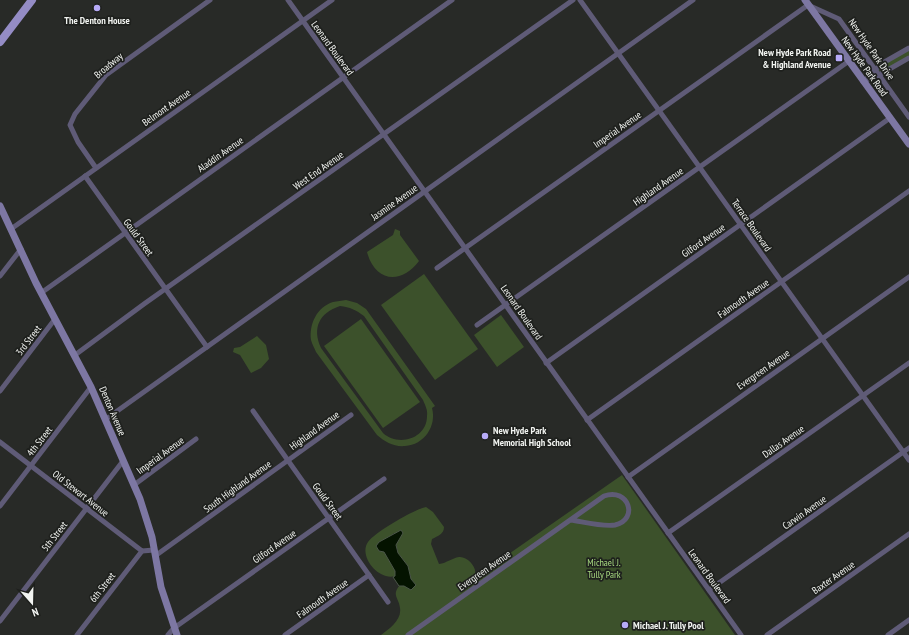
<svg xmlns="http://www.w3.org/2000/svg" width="909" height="635" viewBox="0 0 909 635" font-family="'PT Sans Narrow',sans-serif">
<rect width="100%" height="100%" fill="#282a27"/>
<g fill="#3c512b" fill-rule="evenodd">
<path d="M 909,49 L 909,57 L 887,70 L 877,71 L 882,64 Z"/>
<path d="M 395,229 L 400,231 L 400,235 L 419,261 C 401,285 375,282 367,252 L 393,235 Z"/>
<path d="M 424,274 L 478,349 L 435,380 L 381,305 Z"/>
<path d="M 346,300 L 357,303 L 366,309 L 435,406 L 432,408 C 437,426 424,445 405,446 C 394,447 385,442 377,435 L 316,352 C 315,349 312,344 311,340 C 309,324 317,307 333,302 C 337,301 342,301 346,300 ZM 340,306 C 350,307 356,310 364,316 L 423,400 C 425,405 428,410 427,416 C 427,439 398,447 383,433 L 321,348 C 312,328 319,313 340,306 Z"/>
<path d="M 501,315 L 524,347 L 497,367 L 474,335 Z"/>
<path d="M 361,319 L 420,402 L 383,428 L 324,346 Z"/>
<path d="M 257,336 L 266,345 L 269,359 L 261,368 L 251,373 L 240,355 L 233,352 L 234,348 L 240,347 Z"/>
<path d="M 622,475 L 735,635 L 381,635 C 389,629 402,620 400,608 C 399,598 391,595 400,585 L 416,585 L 411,579 L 408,566 L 398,553 L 394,533 L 388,538 L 379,542 L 395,571 L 395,576 C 379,581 358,556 368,542 C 375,532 415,509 426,507 L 433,512 L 444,527 C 444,534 438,536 432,539 L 431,544 L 439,564 C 447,563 452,558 459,557 C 467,556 477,567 475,574 C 473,577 469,581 467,583 Z"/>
</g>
<path fill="#041300" stroke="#4b5648" d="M 401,530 L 403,533 L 396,545 L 398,553 L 408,566 L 411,579 L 416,585 L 411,590 L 404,586 L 399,586 L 393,577 L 395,576 L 395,571 L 384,552 L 379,551 L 376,546 L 379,542 Z"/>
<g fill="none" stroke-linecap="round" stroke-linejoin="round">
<g stroke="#5f5b77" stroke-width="5">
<path d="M 288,0 L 741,635"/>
<path d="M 580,0 L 909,460"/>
<path d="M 864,81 L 879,75 L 909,58"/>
<path d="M 863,82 L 881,64 L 909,48"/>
<path d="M 96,168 L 78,142 L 70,125 L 75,114 L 106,75 L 210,0"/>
<path d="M 85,176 L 207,347"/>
<path d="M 11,229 L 332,0"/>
<path d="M 437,268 L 808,5 L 839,19 L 909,117"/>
<path d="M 0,276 L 21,249"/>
<path d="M 41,293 L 452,0"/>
<path d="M 477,325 L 849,61"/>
<path d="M 75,355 L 144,304 L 573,0"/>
<path d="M 546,363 L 890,118"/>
<path d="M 0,391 L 55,319"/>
<path d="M 253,411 L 388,602"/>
<path d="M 106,419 L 693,0"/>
<path d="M 587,420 L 909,191"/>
<path d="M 0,442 L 142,551 L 154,550"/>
<path d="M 628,477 L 909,277"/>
<path d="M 134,485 L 196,439"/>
<path d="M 0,506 L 91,387"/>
<path d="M 668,533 L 909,363"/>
<path d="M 155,556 L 351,415"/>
<path d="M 709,590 L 909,448"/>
<path d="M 0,621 L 123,461"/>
<path d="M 77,635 L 142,551"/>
<path d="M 168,635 L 174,628 L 384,479"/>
<path d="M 285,635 L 369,575"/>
<path d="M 408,635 L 604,496 C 629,487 639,520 615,525 C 603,527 584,522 571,520"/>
<path d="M 767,635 L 909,534"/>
<path d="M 888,635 L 909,620"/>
</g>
<g stroke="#7d77a3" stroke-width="7">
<path d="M 805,0 L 909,144"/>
<path d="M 0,206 L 36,283 L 91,387 L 140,499 L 152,537 L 161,587 L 177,635"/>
</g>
<path stroke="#948cc5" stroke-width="8" d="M 0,42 L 32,0"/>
</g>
<g fill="#b7abf8" stroke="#1e201d" stroke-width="1.5">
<circle cx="97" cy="8" r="4"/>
<rect x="835" y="54" width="8" height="8" rx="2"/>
<circle cx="485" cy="436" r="4"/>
<circle cx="625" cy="625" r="4"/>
</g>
<g text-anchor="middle" stroke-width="3.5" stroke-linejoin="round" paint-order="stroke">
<g font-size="10" font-weight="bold" fill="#f2f4f1" stroke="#1e201d" text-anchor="start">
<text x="97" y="24" text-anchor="middle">The Denton House</text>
<text x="831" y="56" text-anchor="end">New Hyde Park Road<tspan x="831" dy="12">&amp; Highland Avenue</tspan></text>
<text x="493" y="434">New Hyde Park<tspan x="493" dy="12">Memorial High School</tspan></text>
<text x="633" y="629">Michael J. Tully Pool</text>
</g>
<g font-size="10" fill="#f2f4f1" stroke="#1e201d">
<text transform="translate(333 48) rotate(54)" y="4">Leonard Boulevard</text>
<text transform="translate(872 49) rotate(55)" y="4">New Hyde Park Drive</text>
<text transform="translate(108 65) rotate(-40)" y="4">Broadway</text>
<text transform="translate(865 66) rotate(54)" y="4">New Hyde Park Road</text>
<text transform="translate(166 107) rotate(-35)" y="4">Belmont Avenue</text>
<text transform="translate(617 129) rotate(-35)" y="4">Imperial Avenue</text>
<text transform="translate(220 154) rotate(-35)" y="4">Aladdin Avenue</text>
<text transform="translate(318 170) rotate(-35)" y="4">West End Avenue</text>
<text transform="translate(658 186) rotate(-35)" y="4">Highland Avenue</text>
<text transform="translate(394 202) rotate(-35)" y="4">Jasmine Avenue</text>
<text transform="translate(752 225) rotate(55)" y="4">Terrace Boulevard</text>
<text transform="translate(139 237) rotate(54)" y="4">Gould Street</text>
<text transform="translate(703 240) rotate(-35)" y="4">Gilford Avenue</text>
<text transform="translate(743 298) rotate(-35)" y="4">Falmouth Avenue</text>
<text transform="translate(522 312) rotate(55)" y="4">Leonard Boulevard</text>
<text transform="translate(28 340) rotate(-53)" y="4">3rd Street</text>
<text transform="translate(763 369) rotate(-35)" y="4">Evergreen Avenue</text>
<text transform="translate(113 411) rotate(67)" y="4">Denton Avenue</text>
<text transform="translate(314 430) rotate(-36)" y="4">Highland Avenue</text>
<text transform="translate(39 441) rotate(-52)" y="4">4th Street</text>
<text transform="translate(783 441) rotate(-35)" y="4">Dallas Avenue</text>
<text transform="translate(160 455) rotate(-36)" y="4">Imperial Avenue</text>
<text transform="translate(237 486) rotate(-36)" y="4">South Highland Avenue</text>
<text transform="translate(81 493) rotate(38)" y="4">Old Stewart Avenue</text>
<text transform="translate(328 501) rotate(54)" y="4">Gould Street</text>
<text transform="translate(804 512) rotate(-35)" y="4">Carwin Avenue</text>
<text transform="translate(54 536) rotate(-52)" y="4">5th Street</text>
<text transform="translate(274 546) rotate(-35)" y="4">Gilford Avenue</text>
<text transform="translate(484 570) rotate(-35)" y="4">Evergreen Avenue</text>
<text transform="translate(710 576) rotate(54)" y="4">Leonard Boulevard</text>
<text transform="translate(833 577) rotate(-35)" y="4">Baxter Avenue</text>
<text transform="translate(102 587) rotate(-52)" y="4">6th Street</text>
<text transform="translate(322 598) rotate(-35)" y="4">Falmouth Avenue</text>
</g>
<g font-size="10" fill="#a8da81" stroke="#1e201d">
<text x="604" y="566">Michael J.<tspan x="604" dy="12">Tully Park</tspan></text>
</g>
</g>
<g transform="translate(32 603) rotate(160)" stroke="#1e201d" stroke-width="3" paint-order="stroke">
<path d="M0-3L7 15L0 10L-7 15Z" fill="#f2f4f1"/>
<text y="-6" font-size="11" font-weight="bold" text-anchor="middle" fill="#f2f4f1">N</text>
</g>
</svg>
